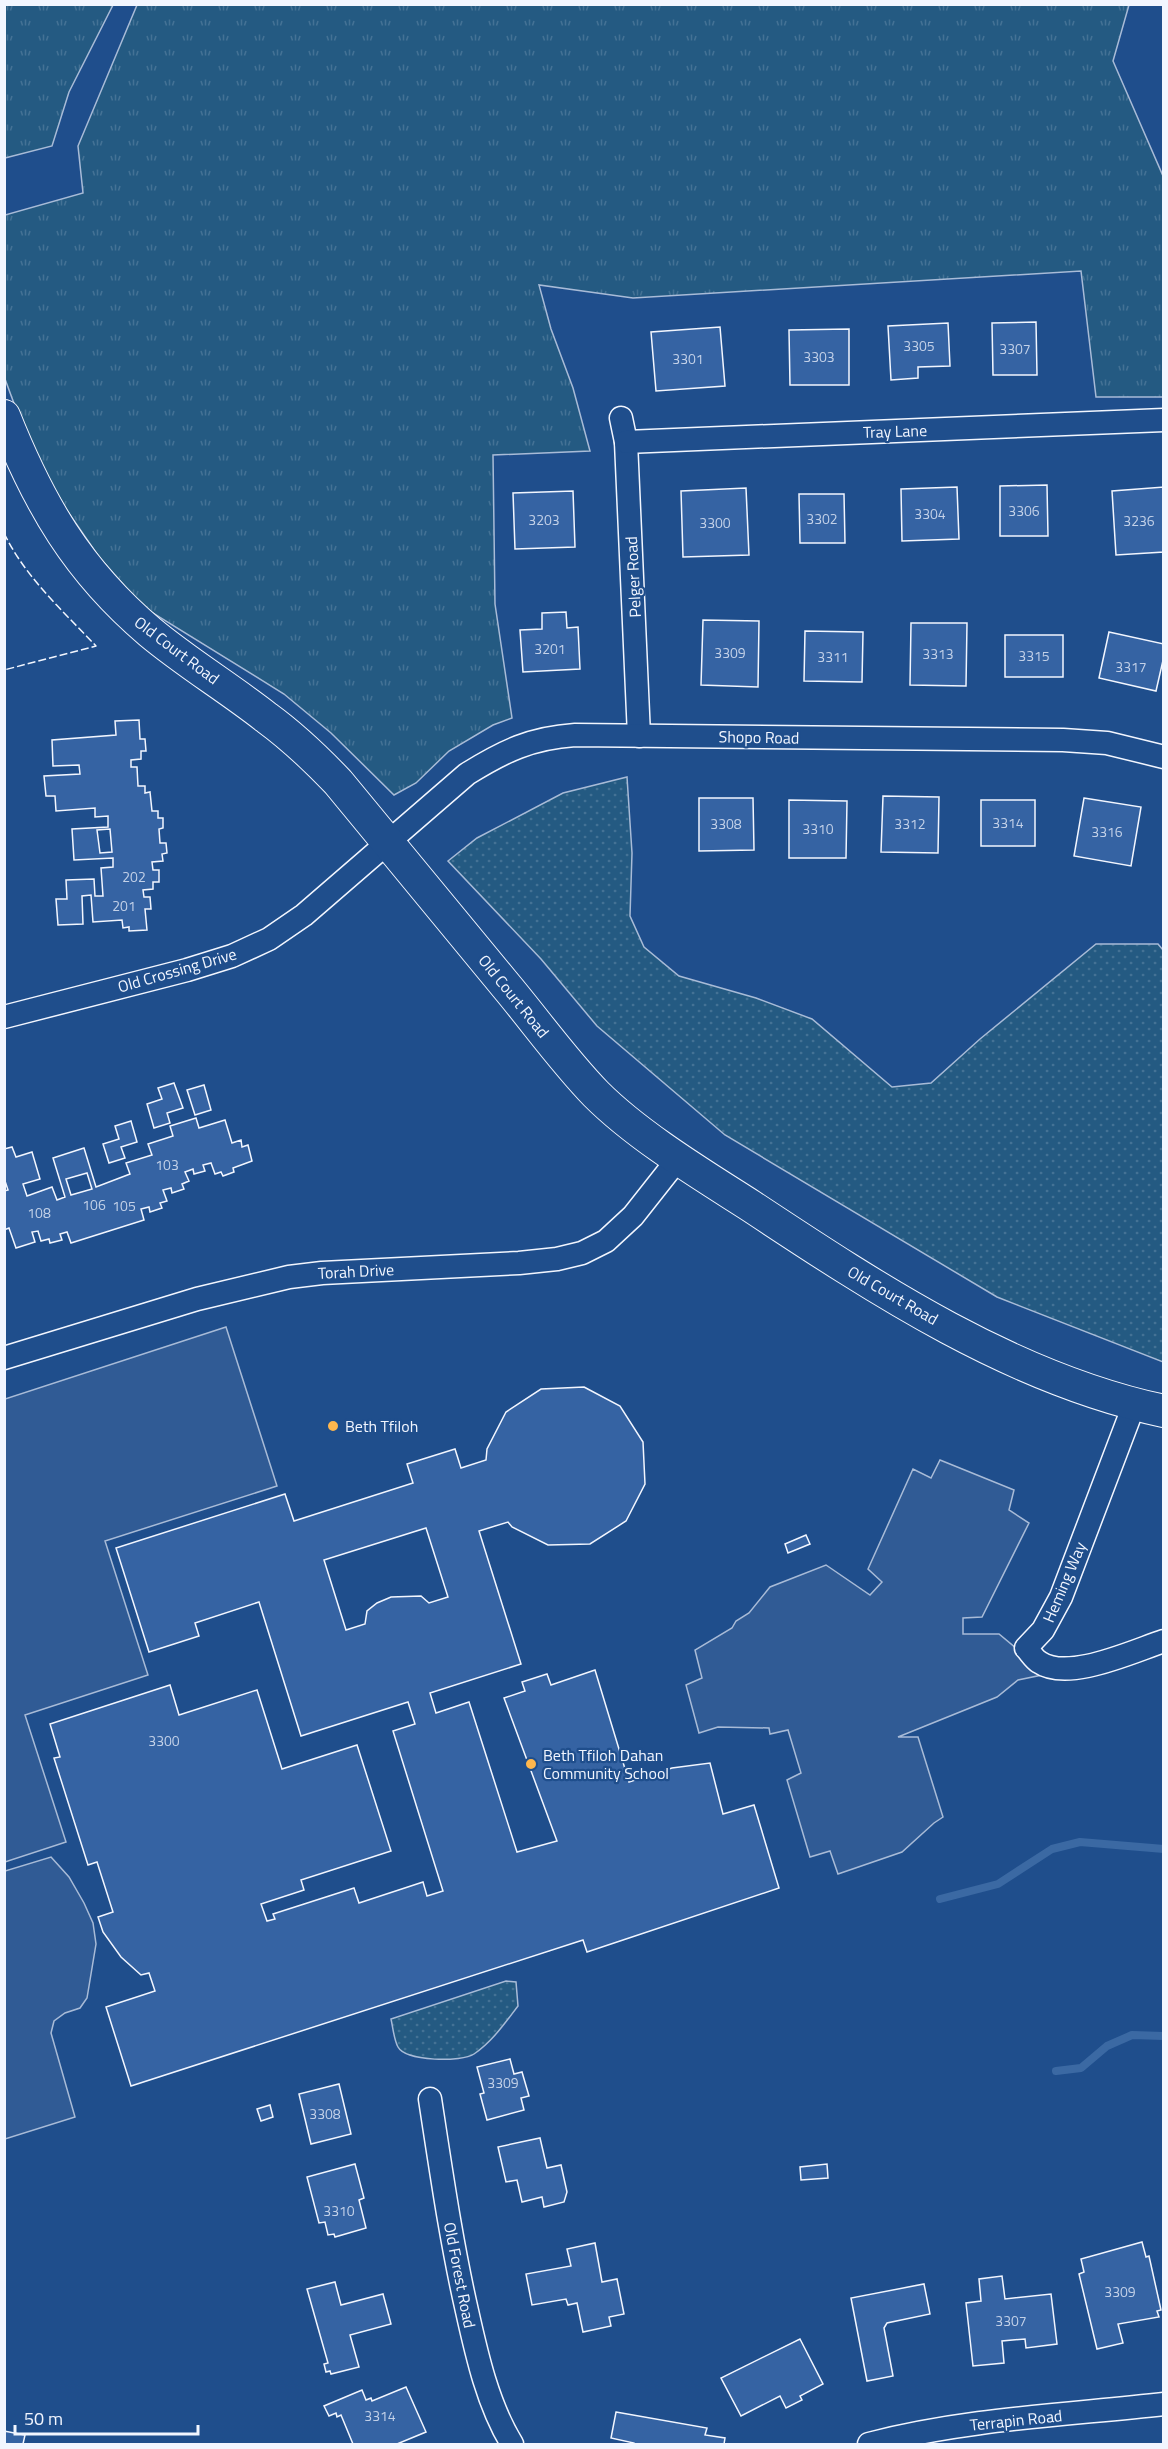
<svg xmlns="http://www.w3.org/2000/svg" width="1168" height="2449" viewBox="0 0 1168 2449" font-family="'Titillium Web',sans-serif">
<defs>
<pattern id="grass-tufts" width="24" height="20" patternUnits="userSpaceOnUse" patternTransform="scale(1.5)"><rect width="24" height="20" fill="#245a82"/><path d="M3 7l-1-3M5 7V3M7 7l1-3M15 17l-1-3M17 17v-4M19 17l1-3" fill="none" stroke="#447295"/></pattern>
<pattern id="park-dots" width="8" height="8" patternUnits="userSpaceOnUse" patternTransform="scale(1.5)"><rect width="8" height="8" fill="#245a82"/><path d="M2 2h.1M6 6h.1" fill="none" stroke="#447295" stroke-width="1.8" stroke-linecap="round"/></pattern>
</defs>
<rect width="100%" height="100%" fill="#1f4e8c"/>
<g fill="url(#grass-tufts)" stroke="#a8bbd7" stroke-width="1.5">
<path d="M 4,5 L 113,5 L 69,92 L 52,146 L 5,158 Z"/>
<path d="M 137,5 L 1129,5 L 1113,61 L 1163,176 L 1163,397 L 1096,397 L 1081,271 L 633,298 L 539,285 L 551,329 L 573,388 L 590,451 L 493,455 L 495,604 L 512,718 L 493,725 L 449,751 L 416,783 L 394,795 L 331,733 L 284,694 L 143,607 L 99,557 L 66,509 L 29,444 L 5,379 L 5,215 L 83,193 L 78,146 Z"/>
</g>
<g fill="url(#park-dots)" stroke="#a8bbd7" stroke-width="1.5">
<path d="M 627,777 L 632,853 L 630,916 L 644,947 L 679,976 L 756,998 L 812,1019 L 892,1087 L 931,1083 L 980,1039 L 1096,944 L 1158,944 L 1163,950 L 1163,1362 L 997,1297 L 725,1135 L 597,1026 L 541,959 L 448,861 L 477,838 L 563,793 Z"/>
<path d="M 506,1981 L 516,1982 L 518,2006 C 505,2023 492,2042 474,2054 C 462,2062 406,2062 398,2047 C 394,2040 393,2028 391,2019 Z"/>
</g>
<g fill="#305b95" stroke="#a8bbd7" stroke-width="1.5">
<path d="M 226,1327 L 277,1486 L 105,1541 L 148,1675 L 25,1715 L 66,1842 L 5,1862 L 5,1399 Z"/>
<path d="M 940,1460 L 1014,1490 L 1009,1510 L 1029,1523 L 982,1617 L 963,1618 L 963,1634 L 999,1634 L 1047,1674 L 1018,1680 L 997,1697 L 898,1737 L 918,1737 L 943,1817 L 934,1823 L 902,1852 L 838,1874 L 830,1851 L 810,1857 L 787,1780 L 801,1773 L 788,1730 L 770,1734 L 769,1728 L 718,1727 L 699,1733 L 686,1685 L 702,1678 L 695,1650 L 732,1628 L 736,1621 L 749,1613 L 770,1587 L 826,1565 L 870,1595 L 882,1582 L 868,1569 L 913,1469 L 931,1478 Z"/>
<path d="M 51,1857 L 69,1877 L 84,1903 L 93,1923 L 96,1944 L 87,1998 L 80,2008 L 65,2013 L 54,2021 L 51,2033 L 75,2117 L 5,2139 L 5,1871 Z"/>
</g>
<g fill="none" stroke-linecap="round" stroke-linejoin="round">
<g stroke="#3b69a3" stroke-width="8">
<path d="M 940,1899 L 998,1884 L 1052,1849 L 1080,1842 L 1164,1849"/>
<path d="M 1056,2071 L 1081,2068 L 1107,2046 L 1132,2035 L 1164,2036"/>
</g>
</g>
<g fill="#3563a3" stroke="#f2f6ff" stroke-width="1.5" fill-rule="evenodd">
<path d="M 1036,322 L 1037,375 L 993,375 L 992,323 Z"/>
<path d="M 948,323 L 950,366 L 918,367 L 918,378 L 891,380 L 888,326 Z"/>
<path d="M 720,327 L 725,386 L 656,391 L 651,332 Z"/>
<path d="M 849,329 L 849,385 L 790,385 L 789,330 Z"/>
<path d="M 1047,485 L 1048,536 L 1000,536 L 1000,486 Z"/>
<path d="M 957,487 L 959,539 L 902,541 L 901,489 Z"/>
<path d="M 1164,487 L 1164,552 L 1116,555 L 1112,491 Z"/>
<path d="M 746,488 L 749,555 L 683,557 L 681,491 Z"/>
<path d="M 573,491 L 575,547 L 515,549 L 513,493 Z"/>
<path d="M 799,494 L 844,494 L 845,543 L 800,543 Z"/>
<path d="M 566,612 L 567,628 L 578,627 L 580,669 L 523,672 L 520,630 L 542,629 L 542,613 Z"/>
<path d="M 703,620 L 759,621 L 758,687 L 701,685 Z"/>
<path d="M 911,623 L 967,623 L 966,686 L 910,685 Z"/>
<path d="M 805,631 L 863,632 L 862,682 L 804,681 Z"/>
<path d="M 1109,632 L 1164,644 L 1164,656 L 1156,691 L 1099,678 Z"/>
<rect x="1005" y="635" width="58" height="42"/>
<path d="M 139,720 L 140,739 L 145,739 L 146,751 L 141,751 L 141,759 L 131,760 L 131,767 L 137,767 L 138,786 L 145,786 L 145,793 L 150,792 L 152,811 L 158,811 L 158,818 L 163,818 L 163,828 L 159,829 L 160,843 L 166,843 L 167,853 L 162,854 L 163,861 L 152,862 L 153,870 L 159,870 L 159,882 L 153,882 L 153,889 L 143,890 L 144,897 L 150,897 L 151,909 L 145,909 L 147,930 L 129,931 L 129,927 L 123,928 L 122,920 L 93,922 L 91,895 L 82,896 L 83,924 L 58,925 L 56,899 L 67,899 L 66,880 L 94,879 L 95,896 L 103,896 L 101,868 L 113,867 L 113,858 L 74,860 L 72,829 L 108,827 L 108,816 L 95,817 L 95,808 L 56,811 L 55,796 L 46,796 L 44,776 L 80,774 L 79,765 L 53,766 L 52,740 L 116,735 L 115,721 ZM 110,829 L 112,852 L 100,853 L 97,830 Z"/>
<path d="M 883,796 L 939,797 L 938,853 L 881,852 Z"/>
<path d="M 699,798 L 753,798 L 754,850 L 699,851 Z"/>
<path d="M 1084,798 L 1141,807 L 1131,866 L 1074,856 Z"/>
<path d="M 789,800 L 847,801 L 846,858 L 789,858 Z"/>
<rect x="981" y="800" width="54" height="46"/>
<path d="M 174,1083 L 183,1108 L 167,1113 L 170,1123 L 154,1128 L 147,1104 L 162,1099 L 158,1088 Z"/>
<path d="M 204,1085 L 211,1110 L 195,1115 L 187,1090 Z"/>
<path d="M 196,1118 L 199,1128 L 225,1120 L 232,1143 L 241,1140 L 242,1147 L 248,1145 L 252,1161 L 233,1168 L 234,1172 L 223,1176 L 221,1172 L 215,1174 L 211,1163 L 203,1165 L 205,1171 L 194,1174 L 193,1169 L 185,1172 L 189,1181 L 182,1184 L 184,1189 L 172,1193 L 171,1188 L 163,1190 L 167,1201 L 160,1203 L 162,1208 L 150,1212 L 149,1207 L 141,1209 L 144,1220 L 71,1243 L 67,1232 L 60,1234 L 62,1240 L 50,1243 L 49,1239 L 41,1241 L 38,1231 L 32,1232 L 35,1242 L 16,1248 L 9,1228 L 4,1230 L 4,1191 L 8,1190 L 4,1178 L 4,1149 L 12,1147 L 16,1157 L 32,1152 L 40,1179 L 23,1184 L 27,1196 L 52,1187 L 57,1200 L 65,1197 L 53,1158 L 84,1148 L 96,1187 L 130,1174 L 126,1163 L 152,1155 L 148,1144 L 173,1136 L 170,1126 ZM 87,1173 L 92,1189 L 71,1195 L 66,1179 Z"/>
<path d="M 131,1121 L 137,1142 L 121,1147 L 125,1158 L 109,1163 L 103,1144 L 119,1139 L 115,1126 Z"/>
<path d="M 584,1387 L 620,1406 L 643,1442 L 645,1484 L 626,1521 L 590,1544 L 548,1545 L 512,1527 L 508,1522 L 479,1531 L 521,1664 L 430,1693 L 436,1713 L 469,1702 L 517,1852 L 557,1841 L 504,1698 L 525,1691 L 522,1682 L 547,1674 L 551,1685 L 595,1670 L 629,1782 L 672,1768 L 710,1763 L 723,1814 L 754,1805 L 779,1888 L 587,1952 L 583,1940 L 131,2086 L 106,2007 L 155,1991 L 149,1973 L 141,1975 L 121,1957 L 103,1932 L 98,1917 L 113,1912 L 97,1862 L 88,1865 L 54,1758 L 60,1757 L 50,1724 L 170,1685 L 179,1715 L 257,1690 L 282,1769 L 357,1745 L 391,1851 L 301,1880 L 304,1890 L 261,1904 L 267,1921 L 275,1919 L 273,1914 L 354,1888 L 359,1903 L 423,1882 L 427,1896 L 443,1891 L 393,1731 L 415,1724 L 408,1702 L 301,1736 L 259,1602 L 195,1623 L 199,1636 L 149,1652 L 116,1548 L 285,1494 L 294,1521 L 413,1483 L 407,1464 L 455,1449 L 461,1468 L 486,1460 L 487,1449 L 506,1412 L 541,1389 ZM 426,1528 L 448,1597 L 429,1603 L 421,1596 L 391,1597 L 377,1603 L 367,1611 L 365,1624 L 346,1630 L 324,1560 Z"/>
<path d="M 806,1535 L 810,1544 L 788,1553 L 785,1544 Z"/>
<path d="M 510,2059 L 514,2074 L 522,2072 L 529,2096 L 521,2098 L 524,2110 L 487,2120 L 480,2094 L 484,2093 L 477,2067 Z"/>
<path d="M 339,2084 L 351,2134 L 311,2144 L 299,2094 Z"/>
<path d="M 270,2105 L 273,2117 L 261,2121 L 257,2109 Z"/>
<path d="M 540,2138 L 547,2168 L 561,2165 L 567,2192 L 564,2202 L 544,2207 L 542,2197 L 522,2202 L 517,2180 L 506,2182 L 498,2147 Z"/>
<path d="M 355,2164 L 364,2198 L 359,2200 L 366,2228 L 335,2237 L 334,2234 L 328,2235 L 325,2222 L 319,2223 L 307,2177 Z"/>
<path d="M 827,2164 L 828,2178 L 801,2180 L 800,2167 Z"/>
<path d="M 1142,2242 L 1146,2257 L 1149,2256 L 1161,2310 L 1157,2311 L 1159,2317 L 1118,2324 L 1123,2343 L 1097,2349 L 1079,2274 L 1084,2272 L 1081,2259 Z"/>
<path d="M 595,2243 L 602,2282 L 617,2279 L 624,2314 L 609,2317 L 611,2326 L 583,2332 L 577,2303 L 568,2305 L 566,2299 L 532,2305 L 526,2274 L 571,2266 L 567,2249 Z"/>
<path d="M 1002,2276 L 1005,2299 L 1051,2294 L 1057,2344 L 1026,2348 L 1025,2339 L 1002,2341 L 1004,2363 L 973,2366 L 966,2303 L 981,2301 L 979,2279 Z"/>
<path d="M 335,2282 L 341,2305 L 383,2294 L 391,2324 L 350,2335 L 359,2367 L 331,2374 L 330,2371 L 326,2372 L 324,2364 L 328,2363 L 307,2289 Z"/>
<path d="M 924,2284 L 930,2314 L 887,2323 L 884,2328 L 893,2376 L 867,2381 L 851,2298 Z"/>
<path d="M 800,2339 L 823,2384 L 800,2396 L 802,2400 L 786,2408 L 780,2396 L 741,2416 L 721,2378 Z"/>
<path d="M 406,2387 L 426,2432 L 397,2444 L 353,2444 L 341,2415 L 337,2417 L 336,2413 L 329,2416 L 324,2406 L 362,2390 L 366,2400 L 371,2398 L 372,2401 Z"/>
<path d="M 616,2412 L 707,2428 L 705,2435 L 725,2438 L 724,2444 L 634,2444 L 634,2443 L 611,2438 Z"/>
<path d="M 4,2431 L 25,2435 L 23,2444 L 4,2444 Z"/>
</g>
<g fill="none" stroke-linecap="round" stroke-linejoin="round">
<g stroke="#f2f6ff" stroke-width="25">
<g id="street">
<path d="M 621,418 L 626,442 L 639,736"/>
<path d="M 626,442 L 1164,420"/>
<path d="M 4,1017 L 187,970 L 232,956 L 269,939 L 304,915 L 467,774 C 504,751 531,738 575,735 L 1063,740 L 1107,743 L 1164,757"/>
<path d="M 4,1358 L 197,1299 L 289,1277 L 322,1273 L 519,1263 L 557,1259 L 582,1253 L 606,1241 L 633,1216 L 678,1159"/>
<path d="M 1134,1405 L 1061,1597 L 1043,1630 L 1026,1648 C 1030,1652 1034,1659 1039,1662 C 1068,1682 1133,1651 1164,1641"/>
<path d="M 430,2099 C 441,2170 451,2241 467,2311 C 477,2356 488,2405 512,2444"/>
<path d="M 869,2444 C 965,2419 1065,2415 1164,2404"/>
</g>
</g>
<g stroke="#f2f6ff" stroke-width="34">
<path id="secondary" d="M 4,416 C 39,504 77,570 150,632 C 187,663 229,688 267,718 C 293,737 316,759 338,782 C 394,850 451,919 507,987 C 537,1023 564,1061 596,1094 C 638,1136 701,1174 751,1206 C 878,1290 1013,1379 1164,1411"/>
</g>
<use href="#street" stroke="#1f4e8c" stroke-width="22"/>
<use href="#secondary" stroke="#1f4e8c" stroke-width="32"/>
<path stroke="#f2f6ff" stroke-width="1.5" stroke-dasharray="8 3" stroke-linecap="butt" d="M 4,533 C 25,577 63,611 96,646 L 4,670"/>
</g>
<g fill="#ffb74d" stroke="#1f4e8c" stroke-width="2">
<circle cx="333" cy="1426" r="6"/>
<circle cx="531" cy="1764" r="6"/>
</g>
<g text-anchor="middle" stroke-width="4.5" stroke-linejoin="round" paint-order="stroke">
<g font-size="14" fill="#c3d1e8">
<text x="919" y="351">3305</text>
<text x="1015" y="354">3307</text>
<text x="819" y="362">3303</text>
<text x="688" y="364">3301</text>
<text x="1024" y="516">3306</text>
<text x="930" y="519">3304</text>
<text x="822" y="524">3302</text>
<text x="544" y="525">3203</text>
<text x="1139" y="526">3236</text>
<text x="715" y="528">3300</text>
<text x="550" y="654">3201</text>
<text x="730" y="658">3309</text>
<text x="938" y="659">3313</text>
<text x="1034" y="661">3315</text>
<text x="833" y="662">3311</text>
<text x="1131" y="672">3317</text>
<text x="1008" y="828">3314</text>
<text x="726" y="829">3308</text>
<text x="910" y="829">3312</text>
<text x="818" y="834">3310</text>
<text x="1107" y="837">3316</text>
<text x="134" y="882">202</text>
<text x="124" y="911">201</text>
<text x="167" y="1170">103</text>
<text x="94" y="1210">106</text>
<text x="124" y="1211">105</text>
<text x="39" y="1218">108</text>
<text x="164" y="1746">3300</text>
<text x="503" y="2088">3309</text>
<text x="325" y="2119">3308</text>
<text x="339" y="2216">3310</text>
<text x="1120" y="2297">3309</text>
<text x="1011" y="2326">3307</text>
<text x="380" y="2421">3314</text>
</g>
<g font-size="16" fill="#f2f6ff" stroke="#1f4e8c">
<text transform="translate(895 431) rotate(-2)" y="6">Tray Lane</text>
<text transform="translate(633 577) rotate(-93)" y="6">Pelger Road</text>
<text transform="translate(177 650) rotate(37)" y="6">Old Court Road</text>
<text transform="translate(759 737) rotate(1)" y="6">Shopo Road</text>
<text transform="translate(177 970) rotate(-16)" y="6">Old Crossing Drive</text>
<text transform="translate(514 996) rotate(51)" y="6">Old Court Road</text>
<text transform="translate(356 1271) rotate(-3)" y="6">Torah Drive</text>
<text transform="translate(893 1295) rotate(30)" y="6">Old Court Road</text>
<text transform="translate(1064 1582) rotate(-67)" y="6">Heming Way</text>
<text transform="translate(460 2275) rotate(79)" y="6">Old Forest Road</text>
<text transform="translate(1016 2420) rotate(-6)" y="6">Terrapin Road</text>
</g>
<g font-size="16" fill="#f2f6ff" stroke="#1f4e8c" text-anchor="start">
<text x="345" y="1432">Beth Tfiloh</text>
<text x="543" y="1761">Beth Tfiloh Dahan<tspan x="543" dy="18">Community School</tspan></text>
</g>
</g>
<rect width="1168" height="2449" fill="none" stroke="#f2f6ff" stroke-width="12"/>
<path d="M15 2425v9h183v-9" fill="none" stroke="#f2f6ff" stroke-width="3"/>
<text x="24" y="2425" font-size="18" fill="#f2f6ff" stroke="#1f4e8c" stroke-width="4.5" paint-order="stroke">50 m</text>
</svg>
